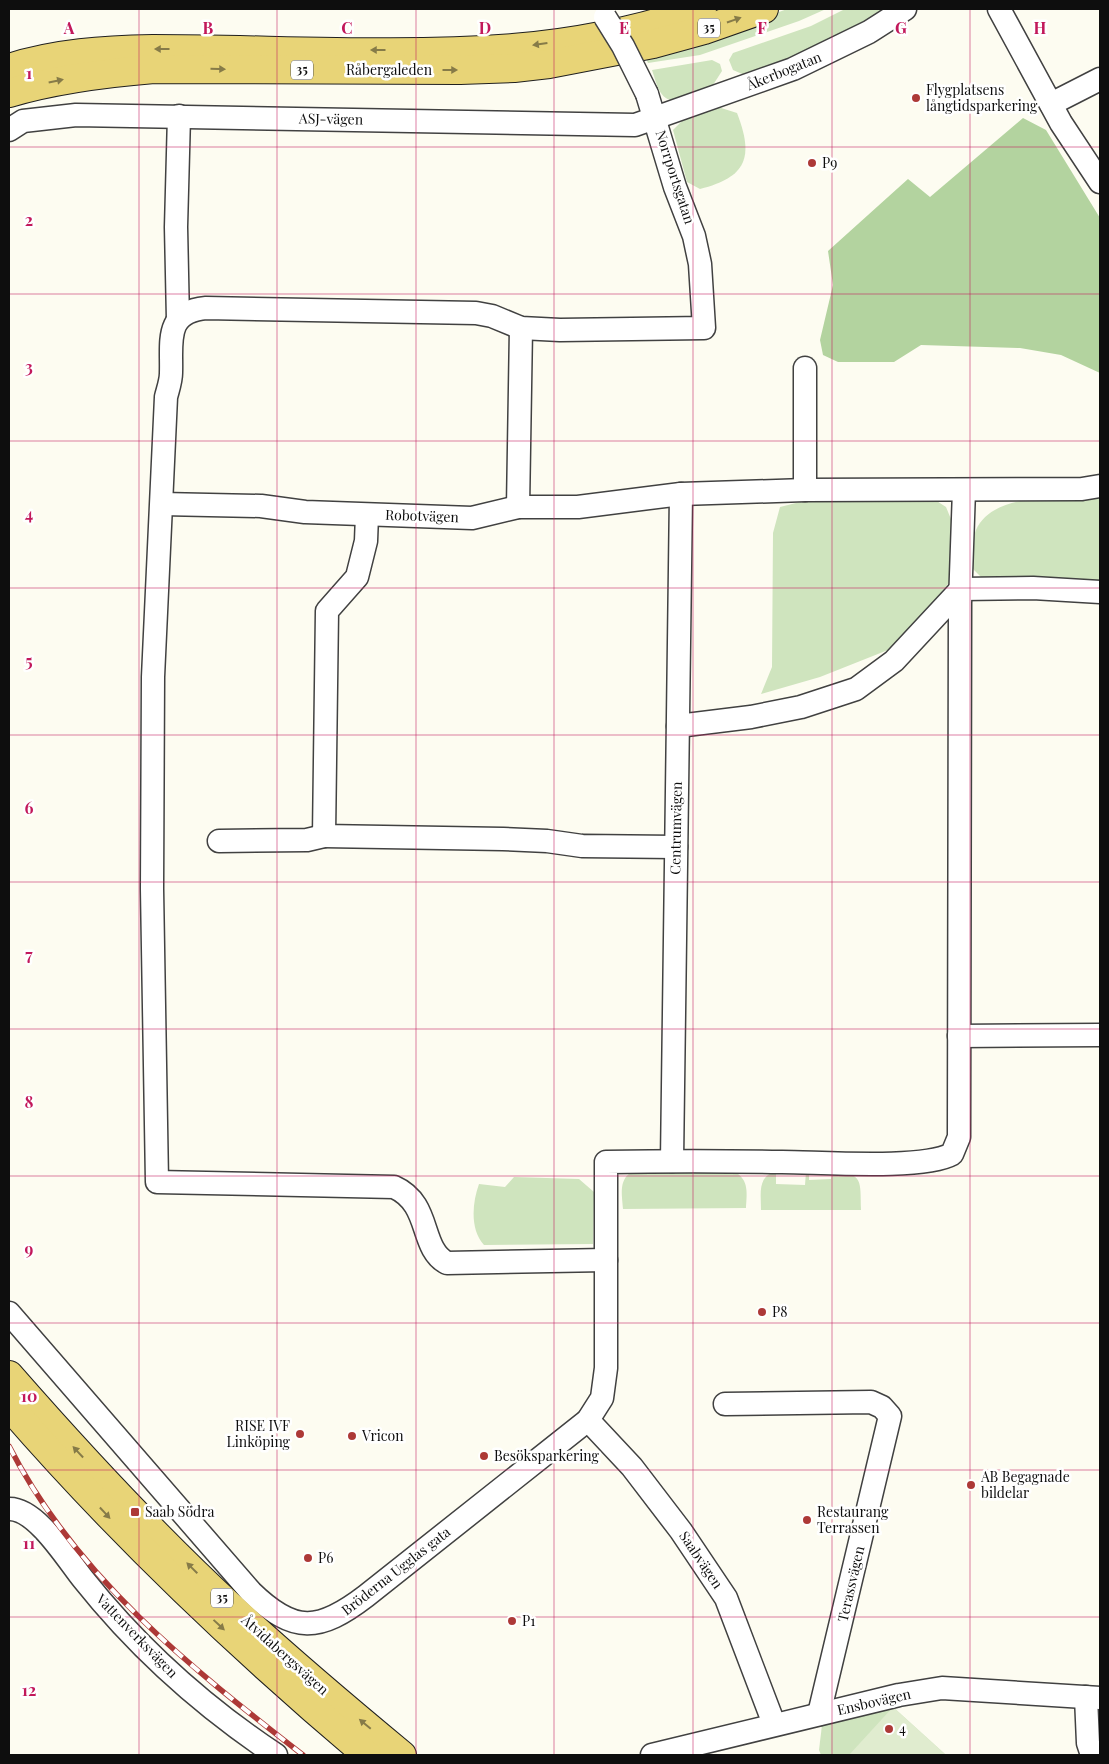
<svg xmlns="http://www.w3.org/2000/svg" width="1109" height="1764" viewBox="0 0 1109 1764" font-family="'Playfair Display',serif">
<rect width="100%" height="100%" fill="#fdfcf1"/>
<g fill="#cfe4be">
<path d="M 787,9 L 826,9 L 799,21 L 700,55 L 648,63 L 645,56 L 708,39 Z"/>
<path d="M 845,9 L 889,9 L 863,24 L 749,77 L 733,70 L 729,60 L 733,53 L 811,26 Z"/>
<path d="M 712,60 L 720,64 L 722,71 L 711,88 L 672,100 C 659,99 656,81 652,70 Z"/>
<path d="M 718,107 L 737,113 C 754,157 747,177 700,189 L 687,182 L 673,130 L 683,120 Z"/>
<path d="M 1100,496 L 1100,581 L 991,582 L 981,577 L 973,569 C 973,557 971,541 976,530 C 993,491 1064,498 1100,496 Z"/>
<path d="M 922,498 L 932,498 L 946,507 L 953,524 L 952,579 L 936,599 L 888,650 L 820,677 L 761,694 L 772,667 L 773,533 L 780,507 L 800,502 Z"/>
<path d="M 634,1171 L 735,1172 C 749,1180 747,1193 746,1208 L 623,1209 C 622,1194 618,1178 634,1171 Z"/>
<path d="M 776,1171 L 776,1184 L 805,1185 L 806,1172 L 809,1172 L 809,1180 L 831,1179 L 832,1172 C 864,1173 860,1181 861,1210 L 761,1210 C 761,1193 757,1177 776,1171 Z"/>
<path d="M 514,1177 L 579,1179 L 594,1192 L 593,1244 L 484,1245 C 470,1230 472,1203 479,1184 L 505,1187 Z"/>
<path d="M 893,1707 L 946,1755 L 821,1755 L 819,1750 L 822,1725 Z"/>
</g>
<path fill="#b3d39f" d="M 1023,118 L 1046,130 L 1100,218 L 1100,373 L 1061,355 L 1020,348 L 921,345 L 894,362 L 838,362 L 823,355 L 820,340 L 833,285 L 828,251 L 908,179 L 930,197 Z"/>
<path fill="#e0eccf" d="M 893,1707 L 946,1755 L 849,1755 Z"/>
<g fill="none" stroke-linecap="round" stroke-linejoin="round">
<g stroke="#414141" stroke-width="25">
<g id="minor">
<path d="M 999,9 L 1061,123 L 1100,182"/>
<path d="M 1051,104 L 1100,79"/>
<path d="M 9,130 L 23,121 L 76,115 L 635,125 L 793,69 L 869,32 L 905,9"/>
<path d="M 178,320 L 176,227 L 179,116"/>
<path d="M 805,368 L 805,490"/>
<path d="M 162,504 L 261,506 L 305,512 L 472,518 L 518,507 L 578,507 L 681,494 L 805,490 L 1082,489 L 1100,486"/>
<path d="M 518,507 L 521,328"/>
<path d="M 367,515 L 366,541 L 357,577 L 327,611 L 324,836 L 503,839 L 547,841 L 582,846 L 676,847"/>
<path d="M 678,726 L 751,717 L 801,707 L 856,689 L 894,661 L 961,589 L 1033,588 L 1100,592"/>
<path d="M 219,841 L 307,840 L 324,836"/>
<path d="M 959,1036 L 1100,1035"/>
<path d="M 672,1161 L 681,494"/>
<path d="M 606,1260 L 447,1263 C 419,1248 432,1204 394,1187 L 157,1182 L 152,889 L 153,677 L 166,397 C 168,389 171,381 171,373 C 172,342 164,312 206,308 L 476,313 L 492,316 L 521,328 L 560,330 L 704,328 L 700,264 L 694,236 L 675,187 L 647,94"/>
<path d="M 9,1313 L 251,1592 C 294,1634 319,1632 366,1596 L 588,1420 L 602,1398 L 606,1368 L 606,1162 C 664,1161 723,1161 782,1162 C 819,1162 923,1170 952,1154 L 959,1137 L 960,603 L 964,490"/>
<path d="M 725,1404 L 871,1402 L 882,1407 L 890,1416 L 819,1714"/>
<path d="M 588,1420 L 632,1467 L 681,1531 L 726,1598 L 774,1724"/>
<path d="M 9,1509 C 36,1508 67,1559 83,1579 C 137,1647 204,1707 276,1755"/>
<path d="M 1086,1697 L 1088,1743 L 1092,1755"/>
<path d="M 652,1755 L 899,1695 L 942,1688 L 1100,1698"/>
</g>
</g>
<g stroke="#1f1f1f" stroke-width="30">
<g id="major">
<path d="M 9,68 C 56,53 104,50 153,49 C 273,49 394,57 513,48 C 576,43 643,29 702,9"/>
<path d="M 9,93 C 56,79 105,73 154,69 L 460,70 L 514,68 L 549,64 L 653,44 L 704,30 L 764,9"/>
<path d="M 9,1375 C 79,1455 152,1534 231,1607 C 286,1658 344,1707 402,1755"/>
<path d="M 9,1406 C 119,1533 239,1647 367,1755"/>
</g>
</g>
<use href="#minor" stroke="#fff" stroke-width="22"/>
<use href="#major" stroke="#e8d477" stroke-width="28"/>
<g stroke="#ad3937" stroke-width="5.5">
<path id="rail" d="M 9,1446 C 76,1577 190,1667 303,1755"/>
</g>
<use href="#rail" stroke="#fff" stroke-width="4" stroke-dasharray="11" stroke-linecap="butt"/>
<g stroke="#414141" stroke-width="25" stroke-linecap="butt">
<path id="minor-bridge" d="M 605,17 L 623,46 L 647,94"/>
</g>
<use href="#minor-bridge" stroke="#fff" stroke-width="22"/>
</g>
<defs><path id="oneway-solid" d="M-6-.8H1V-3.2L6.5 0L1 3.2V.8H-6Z" transform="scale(1.25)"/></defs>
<g fill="#867b48">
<use href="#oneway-solid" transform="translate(734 20) rotate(-19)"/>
<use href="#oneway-solid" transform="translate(540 44) rotate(172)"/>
<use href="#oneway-solid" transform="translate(162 49) rotate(-180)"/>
<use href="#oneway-solid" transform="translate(378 50) rotate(-180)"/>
<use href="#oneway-solid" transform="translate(218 69) rotate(1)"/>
<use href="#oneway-solid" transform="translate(450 70)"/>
<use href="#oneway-solid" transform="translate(56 81) rotate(-12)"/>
<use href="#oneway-solid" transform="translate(78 1452) rotate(-133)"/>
<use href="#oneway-solid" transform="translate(105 1513) rotate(47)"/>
<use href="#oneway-solid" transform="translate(192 1568) rotate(-135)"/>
<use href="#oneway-solid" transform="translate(219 1625) rotate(43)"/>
<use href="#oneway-solid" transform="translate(365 1724) rotate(-140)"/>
</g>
<path fill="none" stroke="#c2185b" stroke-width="1" stroke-opacity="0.55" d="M 139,9 L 139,1755M 277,9 L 277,1755M 416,9 L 416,1755M 554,9 L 554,1755M 693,9 L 693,1755M 832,9 L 832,1755M 970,9 L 970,1755M 9,147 L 1100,147M 9,294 L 1100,294M 9,441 L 1100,441M 9,588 L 1100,588M 9,735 L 1100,735M 9,882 L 1100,882M 9,1029 L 1100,1029M 9,1176 L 1100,1176M 9,1323 L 1100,1323M 9,1470 L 1100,1470M 9,1617 L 1100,1617"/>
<g fill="#ad3937" stroke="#fff" stroke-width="2">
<circle cx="916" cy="98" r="5"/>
<circle cx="812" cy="163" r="5"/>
<circle cx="762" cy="1312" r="5"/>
<circle cx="300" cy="1434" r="5"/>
<circle cx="352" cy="1436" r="5"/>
<circle cx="484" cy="1456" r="5"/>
<circle cx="971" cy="1485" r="5"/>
<rect x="130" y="1507" width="10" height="10" rx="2.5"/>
<circle cx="807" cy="1520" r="5"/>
<circle cx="308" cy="1558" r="5"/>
<circle cx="512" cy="1621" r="5"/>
<circle cx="889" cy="1729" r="5"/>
</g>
<g text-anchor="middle" stroke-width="5" stroke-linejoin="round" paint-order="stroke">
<g fill="#fff" stroke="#565656" stroke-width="1">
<rect x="698" y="18.5" width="22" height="19" rx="4"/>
<rect x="291" y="60.5" width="22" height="19" rx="4"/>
<rect x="211" y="1588.5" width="22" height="19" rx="4"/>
</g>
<g font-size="12" font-weight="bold" fill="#0e0e0e">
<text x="709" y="32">35</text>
<text x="302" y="74">35</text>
<text x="222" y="1602">35</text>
</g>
<g font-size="14" fill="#0e0e0e" stroke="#fff">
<text x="389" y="75">Råbergaleden</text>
<text transform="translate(784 71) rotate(-22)" y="5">Åkerbogatan</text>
<text transform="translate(331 119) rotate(1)" y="5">ASJ-vägen</text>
<text transform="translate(675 177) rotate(72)" y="5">Norrportsgatan</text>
<text transform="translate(422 516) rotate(2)" y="5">Robotvägen</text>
<text transform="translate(676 828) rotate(-89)" y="5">Centrumvägen</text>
<text transform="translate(701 1560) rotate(56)" y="5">Saabvägen</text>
<text transform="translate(396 1571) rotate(-38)" y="5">Bröderna Ugglas gata</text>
<text transform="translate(851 1584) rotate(-77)" y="5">Terassvägen</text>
<text transform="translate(137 1636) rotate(46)" y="5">Vattenverksvägen</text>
<text transform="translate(285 1655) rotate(42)" y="5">Åtvidabergsvägen</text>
<text transform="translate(874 1702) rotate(-13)" y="5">Ensbovägen</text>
</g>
<g font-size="14" fill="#0e0e0e" stroke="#fff" text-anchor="start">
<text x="926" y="95">Flygplatsens<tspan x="926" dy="16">långtidsparkering</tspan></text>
<text x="822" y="168">P9</text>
<text x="772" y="1317">P8</text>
<text x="290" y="1431" text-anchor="end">RISE IVF<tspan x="290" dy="16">Linköping</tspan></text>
<text x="362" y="1441">Vricon</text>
<text x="494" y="1461">Besöksparkering</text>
<text x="981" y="1482">AB Begagnade<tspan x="981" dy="16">bildelar</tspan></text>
<text x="145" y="1517">Saab Södra</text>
<text x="817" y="1517">Restaurang<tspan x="817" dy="16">Terrassen</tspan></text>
<text x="318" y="1563">P6</text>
<text x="522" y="1626">P1</text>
<text x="899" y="1734">4</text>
</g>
</g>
<g font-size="16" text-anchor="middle" font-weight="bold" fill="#c2185b" stroke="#fff" stroke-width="5" stroke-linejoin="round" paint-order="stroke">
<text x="69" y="34">A</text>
<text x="208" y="34">B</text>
<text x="347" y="34">C</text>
<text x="485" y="34">D</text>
<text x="624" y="34">E</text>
<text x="762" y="34">F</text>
<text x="901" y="34">G</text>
<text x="1040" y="34">H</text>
<text x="29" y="79">1</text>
<text x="29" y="226">2</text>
<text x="29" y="373">3</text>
<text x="29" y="520">4</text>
<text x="29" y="667">5</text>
<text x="29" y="814">6</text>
<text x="29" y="961">7</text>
<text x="29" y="1108">8</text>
<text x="29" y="1255">9</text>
<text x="29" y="1402">10</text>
<text x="29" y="1549">11</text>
<text x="29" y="1696">12</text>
</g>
<rect width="1109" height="1764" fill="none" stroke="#0e0e0e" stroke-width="20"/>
</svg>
